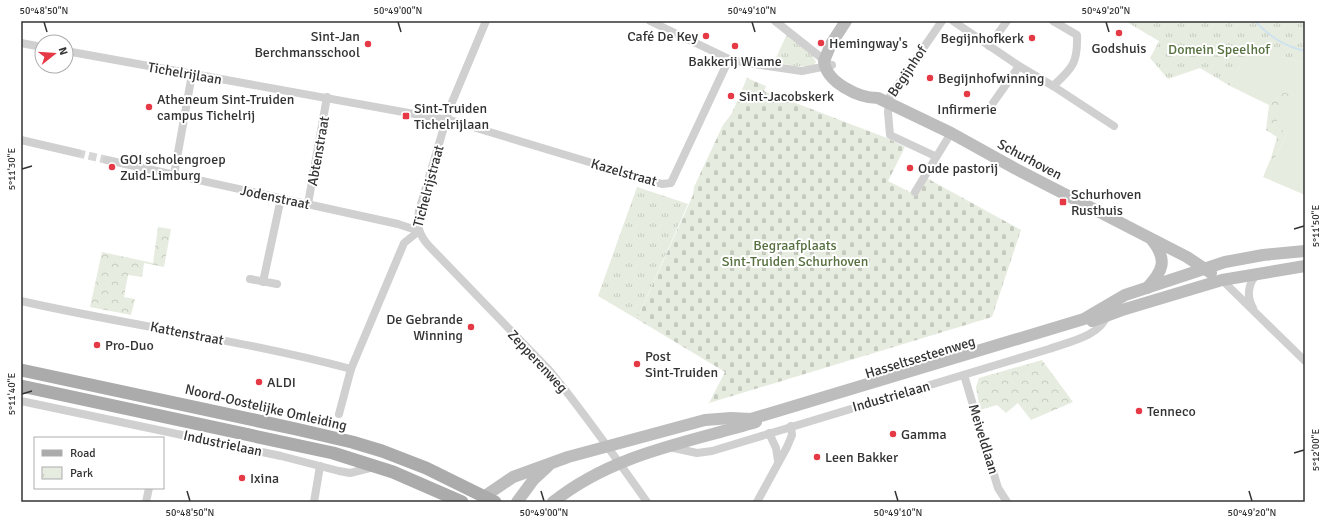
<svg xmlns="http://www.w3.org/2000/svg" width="1326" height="523" viewBox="0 0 1326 523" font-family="Signika,sans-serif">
<defs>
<pattern id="forest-crowns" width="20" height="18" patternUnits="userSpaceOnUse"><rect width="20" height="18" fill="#e6ecdf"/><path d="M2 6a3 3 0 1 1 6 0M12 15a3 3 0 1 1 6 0" fill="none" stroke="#c6cbc0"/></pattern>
<pattern id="cemetery-stones" width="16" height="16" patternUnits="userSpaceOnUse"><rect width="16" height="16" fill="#e6ecdf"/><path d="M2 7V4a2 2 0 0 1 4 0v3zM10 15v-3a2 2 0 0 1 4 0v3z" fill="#c6cbc0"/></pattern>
<pattern id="park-tufts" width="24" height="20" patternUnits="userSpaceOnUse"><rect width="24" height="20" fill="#e6ecdf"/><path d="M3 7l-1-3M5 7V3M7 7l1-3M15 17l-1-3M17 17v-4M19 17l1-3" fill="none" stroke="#c6cbc0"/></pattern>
</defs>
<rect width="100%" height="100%" fill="#fff"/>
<path fill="#e6ecdf" d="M 1254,36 L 1283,57 L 1305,63 L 1305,195 L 1263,177 L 1271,158 L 1274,160 L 1287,133 L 1274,127 L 1284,92 L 1269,105 L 1230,86 Z"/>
<g fill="url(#forest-crowns)">
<path d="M 1284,92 L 1290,95 L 1274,126 L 1287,133 L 1274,160 L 1271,158 L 1277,137 L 1266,130 L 1269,105 Z"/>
<path d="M 158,227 L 171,229 L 164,267 L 144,263 L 142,277 L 128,275 L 124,297 L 135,299 L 131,315 L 90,307 L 102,252 L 153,263 Z"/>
<path d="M 1042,360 L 1073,402 L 1031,420 L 1018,403 L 1006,413 L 997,405 L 980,410 L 976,387 L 979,378 Z"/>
</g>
<path fill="url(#cemetery-stones)" d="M 747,78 L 766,86 L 764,91 L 887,138 L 905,147 L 888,181 L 912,193 L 921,175 L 1021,230 L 992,317 L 709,403 L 725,372 L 637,319 L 693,195 L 694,187 L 723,125 L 732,113 Z"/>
<g fill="url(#park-tufts)">
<path d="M 1125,21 L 1305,21 L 1305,63 L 1283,57 L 1254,37 L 1230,86 L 1200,68 L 1168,79 L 1150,58 L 1159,41 Z"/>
<path d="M 787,34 L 812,55 L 816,62 L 813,66 L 795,66 L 774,62 Z"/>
<path d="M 637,187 L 688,204 L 637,319 L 598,296 Z"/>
</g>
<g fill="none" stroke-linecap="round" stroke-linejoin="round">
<path stroke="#cfe2ee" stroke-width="2" d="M 1255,21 C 1270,37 1284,46 1305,51"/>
<path stroke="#d6d6d6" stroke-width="8" stroke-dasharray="8 4" stroke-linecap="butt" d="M 77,153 L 107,160"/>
<g stroke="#d0d0d0" stroke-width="8">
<path d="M 486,21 L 450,107 L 419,211 C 416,225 419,235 429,246 L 549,370 C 584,412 615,457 647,502"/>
<path d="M 650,21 L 729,59 L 747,63 L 802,71 L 832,65"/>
<path d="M 775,21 L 828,63"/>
<path d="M 953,21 L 1019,66 L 1053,86 C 1073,68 1078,62 1077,35 L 1053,21"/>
<path d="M 21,43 L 42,47"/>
<path d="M 989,46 L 1007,21"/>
<path d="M 66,51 L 453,121 L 662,184 L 671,183 L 729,59"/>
<path d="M 1053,86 L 1114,126"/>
<path d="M 886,102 L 942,21"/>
<path d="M 889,103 L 888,112 L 890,135 L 935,156"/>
<path d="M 993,103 L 1019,66"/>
<path d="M 21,140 L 77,153"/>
<path d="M 107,160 L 398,224 L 419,231"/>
<path d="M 174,175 L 192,74"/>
<path d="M 915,192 L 951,133"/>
<path d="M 308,204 L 327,97"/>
<path d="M 250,279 L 277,284"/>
<path d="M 1222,280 L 1305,361"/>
<path d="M 263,282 L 281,198"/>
<path d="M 21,301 C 131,326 243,340 351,369"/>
<path d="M 1253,308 C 1246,296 1248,283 1258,273"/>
<path d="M 964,375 L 998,488 L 1007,502"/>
<path d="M 21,401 L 281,456 L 339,471 L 350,473 L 374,467"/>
<path d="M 339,414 L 351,369 L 404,243 L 419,231"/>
<path d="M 769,433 L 776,448 L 778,461"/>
<path d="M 669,447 L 697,453 L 712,451 L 1049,349 C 1068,342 1101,336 1107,315"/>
<path d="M 146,502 L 149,488"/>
<path d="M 314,502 L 320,466"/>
<path d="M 757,502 L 787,447 L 792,435 L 791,426"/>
</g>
<g stroke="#bdbdbd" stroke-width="12">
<path d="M 846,21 L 831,44 L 824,61 C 826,82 858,98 878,98 L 951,133 L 1016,169 L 1187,257 L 1211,273"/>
<path d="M 1147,288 C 1163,271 1168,260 1152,240"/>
<path d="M 1092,321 L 1122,310 L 1222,280 L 1305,266"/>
<path d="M 485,496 L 513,477 L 568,457 L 705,420 L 731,418 L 751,419 L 1084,319 L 1125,295 L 1225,262 L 1263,255 L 1305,251"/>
<path d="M 517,502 L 534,479 L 548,466"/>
<path d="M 553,502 C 613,454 685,443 756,422"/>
</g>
<g stroke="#ababab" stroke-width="13">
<path d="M 21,370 L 296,429 L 352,442 L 382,451 L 426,468 L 495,502"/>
<path d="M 21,386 L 333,453 L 393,472 L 462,502"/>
</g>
</g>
<path fill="none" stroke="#333" stroke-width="1.5" d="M 44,22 L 47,32M 398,22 L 401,32M 752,22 L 755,32M 1106,22 L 1109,32M 22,169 L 32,166M 1294,229 L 1304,226M 22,394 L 32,391M 1294,453 L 1304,450M 187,491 L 190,501M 541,491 L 544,501M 895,491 L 898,501M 1249,491 L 1252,501"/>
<g fill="#e63946" stroke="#fff" stroke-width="1.5">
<circle cx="1119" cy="33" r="4"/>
<circle cx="706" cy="36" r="4"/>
<circle cx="1032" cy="38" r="4"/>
<circle cx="821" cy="43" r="4"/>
<circle cx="368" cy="44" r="4"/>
<circle cx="735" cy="46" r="4"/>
<circle cx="930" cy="78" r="4"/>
<circle cx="967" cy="94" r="4"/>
<circle cx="731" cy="96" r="4"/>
<circle cx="149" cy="107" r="4"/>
<rect x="402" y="112" width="8" height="8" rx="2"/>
<circle cx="112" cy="167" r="4"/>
<circle cx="910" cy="168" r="4"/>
<rect x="1059" y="198" width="8" height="8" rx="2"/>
<circle cx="471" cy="327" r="4"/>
<circle cx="97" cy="345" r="4"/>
<circle cx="637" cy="364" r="4"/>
<circle cx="259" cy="382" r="4"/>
<circle cx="1139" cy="411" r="4"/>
<circle cx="893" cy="434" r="4"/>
<circle cx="817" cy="457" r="4"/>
<circle cx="242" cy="478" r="4"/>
</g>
<g text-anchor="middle" stroke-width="4" stroke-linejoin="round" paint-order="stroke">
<g font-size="14" fill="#333" stroke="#fff" text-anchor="start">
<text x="360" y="41" text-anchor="end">Sint-Jan<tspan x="360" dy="16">Berchmansschool</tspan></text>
<text x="698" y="41" text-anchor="end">Café De Key</text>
<text x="1024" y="43" text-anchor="end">Begijnhofkerk</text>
<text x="829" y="48">Hemingway's</text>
<text x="1119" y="53" text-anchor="middle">Godshuis</text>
<text x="735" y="66" text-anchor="middle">Bakkerij Wiame</text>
<text x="938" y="83">Begijnhofwinning</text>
<text x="739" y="101">Sint-Jacobskerk</text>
<text x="157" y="104">Atheneum Sint-Truiden<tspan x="157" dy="16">campus Tichelrij</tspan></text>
<text x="414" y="113">Sint-Truiden<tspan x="414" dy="16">Tichelrijlaan</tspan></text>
<text x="967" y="114" text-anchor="middle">Infirmerie</text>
<text x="120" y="164">GO! scholengroep<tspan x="120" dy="16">Zuid-Limburg</tspan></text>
<text x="918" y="173">Oude pastorij</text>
<text x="1071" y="199">Schurhoven<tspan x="1071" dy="16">Rusthuis</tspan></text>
<text x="463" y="324" text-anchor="end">De Gebrande<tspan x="463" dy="16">Winning</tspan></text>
<text x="105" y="350">Pro-Duo</text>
<text x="645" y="361">Post<tspan x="645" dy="16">Sint-Truiden</tspan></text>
<text x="267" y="387">ALDI</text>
<text x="1147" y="416">Tenneco</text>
<text x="901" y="439">Gamma</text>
<text x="825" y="462">Leen Bakker</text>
<text x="250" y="483">Ixina</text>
</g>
<g font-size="14" fill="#56703f" stroke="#fff">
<text x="1219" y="54">Domein Speelhof</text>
<text x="795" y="250">Begraafplaats<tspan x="795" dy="16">Sint-Truiden Schurhoven</tspan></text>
</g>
<g font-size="14" fill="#333" stroke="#fff">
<text transform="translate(907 71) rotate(-56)" y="5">Begijnhof</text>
<text transform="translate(185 73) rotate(10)" y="5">Tichelrijlaan</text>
<text transform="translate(318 151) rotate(-80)" y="5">Abtenstraat</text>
<text transform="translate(1030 159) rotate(28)" y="5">Schurhoven</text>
<text transform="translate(624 172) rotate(16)" y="5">Kazelstraat</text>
<text transform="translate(428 186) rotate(-75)" y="5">Tichelrijstraat</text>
<text transform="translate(275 197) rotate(12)" y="5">Jodenstraat</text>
<text transform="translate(187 333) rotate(11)" y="5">Kattenstraat</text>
<text transform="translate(920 357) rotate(-17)" y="5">Hasseltsesteenweg</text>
<text transform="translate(538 361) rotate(47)" y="5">Zepperenweg</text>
<text transform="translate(891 396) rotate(-16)" y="5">Industrielaan</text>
<text transform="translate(266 407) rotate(13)" y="5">Noord-Oostelijke Omleiding</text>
<text transform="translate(984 439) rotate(73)" y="5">Meiveldlaan</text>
<text transform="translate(223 443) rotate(12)" y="5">Industrielaan</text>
</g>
</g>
<rect width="1326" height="523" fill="none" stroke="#ffffff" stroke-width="44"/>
<rect x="34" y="437" width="130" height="52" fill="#ffffff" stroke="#adadad"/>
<rect x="42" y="450" width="20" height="6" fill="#ababab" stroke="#adadad"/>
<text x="70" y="457" font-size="12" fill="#333333">Road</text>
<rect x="42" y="467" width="20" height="12" fill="url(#park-tufts)" stroke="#adadad"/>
<text x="70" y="477" font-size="12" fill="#333333">Park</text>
<g transform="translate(54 54) rotate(73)"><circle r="19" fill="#ffffff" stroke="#adadad"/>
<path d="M0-3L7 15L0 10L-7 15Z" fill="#e63946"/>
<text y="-6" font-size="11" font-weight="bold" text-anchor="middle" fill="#333333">N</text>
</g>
<rect x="22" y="22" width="1282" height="479" fill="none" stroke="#333" stroke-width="1.5"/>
<g font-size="10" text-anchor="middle" fill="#333">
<text x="44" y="14">50°48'50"N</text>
<text x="398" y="14">50°49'00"N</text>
<text x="752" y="14">50°49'10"N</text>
<text x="1106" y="14">50°49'20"N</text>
<text transform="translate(11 169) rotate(-90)" y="4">5°11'30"E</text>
<text transform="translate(1315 226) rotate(-90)" y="4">5°11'50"E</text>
<text transform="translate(11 394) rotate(-90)" y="4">5°11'40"E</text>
<text transform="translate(1315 450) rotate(-90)" y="4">5°12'00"E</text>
<text x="190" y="516">50°48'50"N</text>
<text x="544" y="516">50°49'00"N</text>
<text x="898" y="516">50°49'10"N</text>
<text x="1252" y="516">50°49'20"N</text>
</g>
</svg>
